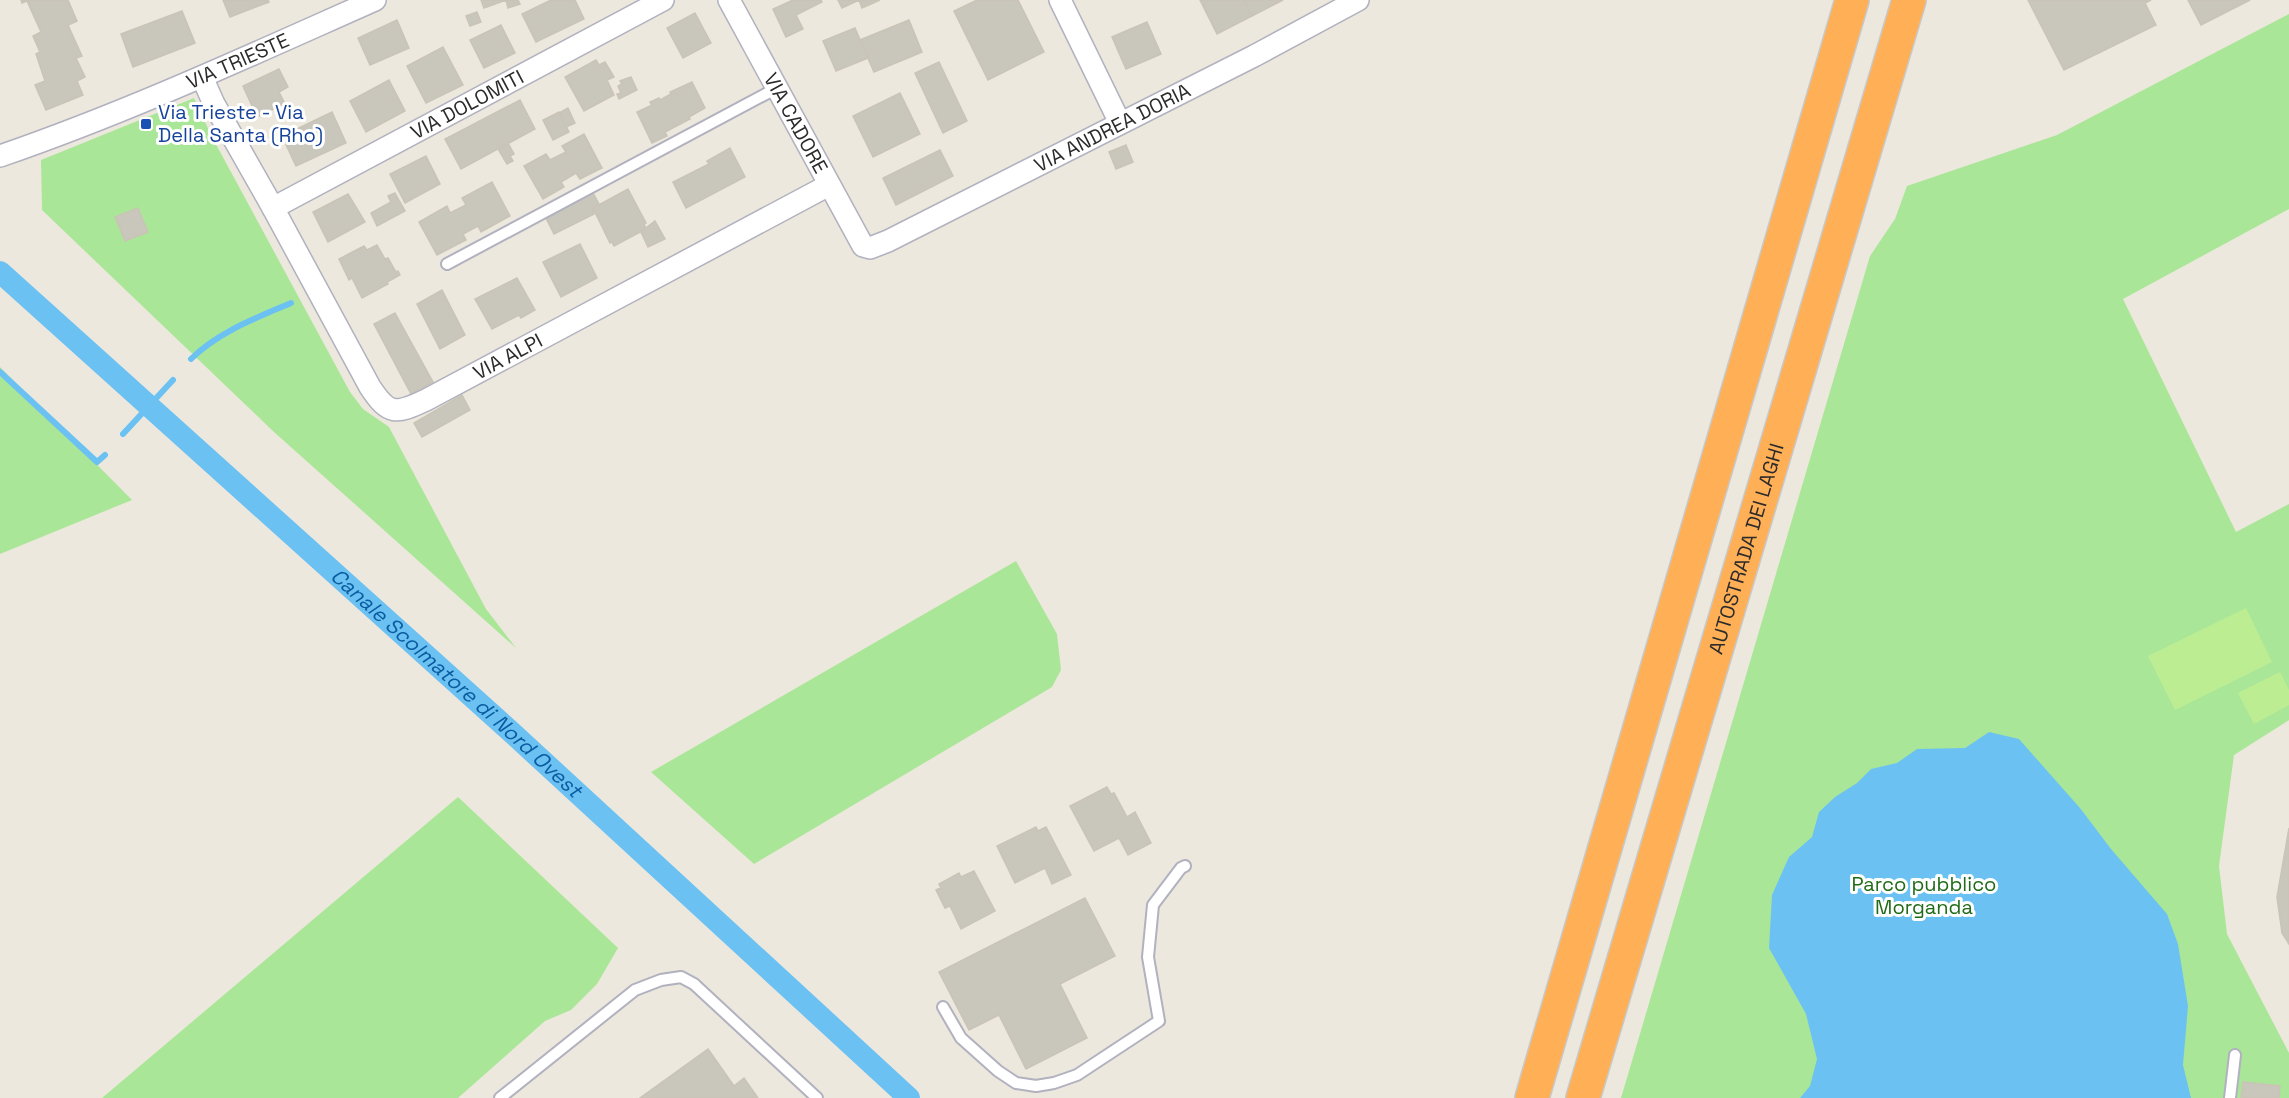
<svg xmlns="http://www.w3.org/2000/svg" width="2289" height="1098" viewBox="0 0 2289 1098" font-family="'Space Grotesk',sans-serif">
<rect width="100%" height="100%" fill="#ede8dd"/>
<g fill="#aae697">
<path d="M 2289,14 L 2289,209 L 2123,299 L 2236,532 L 2289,504 L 2289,720 L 2234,755 L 2219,866 L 2227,934 L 2289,1053 L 2289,1098 L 1621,1098 L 1870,256 L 1895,219 L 1907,186 L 2057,135 Z"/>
<path d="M 194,98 L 212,137 L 350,392 L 363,409 L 389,427 L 486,609 L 516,648 L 274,432 L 42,210 L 41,160 Z"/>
<path d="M 0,367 L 132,500 L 0,554 Z"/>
<path d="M 1016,561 L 1057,634 L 1061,670 L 1052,687 L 754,864 L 651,772 Z"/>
<path d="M 458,797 L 618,948 L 597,984 L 571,1010 L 545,1021 L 458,1098 L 102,1098 Z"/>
</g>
<g fill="#bded92">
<path d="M 2246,608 L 2272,662 L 2175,710 L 2148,656 Z"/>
<path d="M 2280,672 L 2289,690 L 2289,705 L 2254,724 L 2238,693 Z"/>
</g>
<path fill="#6cc1f3" d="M 1989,732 L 2019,739 L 2080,808 L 2111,849 L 2167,914 L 2178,944 L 2188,1006 L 2183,1065 L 2191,1098 L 1800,1098 L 1810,1086 L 1817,1059 L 1806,1014 L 1769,948 L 1772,895 L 1789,857 L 1812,837 L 1819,812 L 1835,797 L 1857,783 L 1871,769 L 1897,763 L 1917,749 L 1965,748 Z"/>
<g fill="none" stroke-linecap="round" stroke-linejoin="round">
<g stroke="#6cc1f3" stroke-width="6">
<path d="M 191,359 C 218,332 256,318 291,303"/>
<path d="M 0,372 L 97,462 L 105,455"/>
<path d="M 123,434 L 173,380"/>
</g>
<path stroke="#6cc1f3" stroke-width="22" id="s1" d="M 0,272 L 509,730 L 909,1098"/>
</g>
<g fill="#c9c6bb" stroke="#c9c4b6" stroke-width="1.5">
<path d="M 21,0 L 68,0 L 77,21 L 68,25 L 82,56 L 76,58 L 85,77 L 77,81 L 83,95 L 46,110 L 35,85 L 45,81 L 36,54 L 40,52 L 33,36 L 41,32 L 27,1 L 22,3 Z"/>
<path d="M 223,0 L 268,0 L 269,2 L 230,17 Z"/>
<path d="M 481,0 L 518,0 L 520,4 L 508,8 L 506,0 L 484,8 Z"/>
<path d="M 551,0 L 575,0 L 584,19 L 536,42 L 522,14 Z"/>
<path d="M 793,0 L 821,0 L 822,2 L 796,15 L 803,29 L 786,37 L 773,9 Z"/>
<path d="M 838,0 L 880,0 L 862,8 L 859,0 L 842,8 Z"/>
<path d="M 977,0 L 1018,0 L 1044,52 L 988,80 L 954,11 Z"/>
<path d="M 1200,0 L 1244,0 L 1252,16 L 1217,34 Z"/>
<path d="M 1244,0 L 1283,0 L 1252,16 Z"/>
<path d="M 2028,0 L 2151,0 L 2145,3 L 2156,25 L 2064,70 Z"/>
<path d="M 2188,0 L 2250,0 L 2201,25 Z"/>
<path d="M 182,11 L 195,43 L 133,67 L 121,34 Z"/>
<path d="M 477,12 L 481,22 L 470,26 L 466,16 Z"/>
<path d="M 695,13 L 711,43 L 683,58 L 667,28 Z"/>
<path d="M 397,20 L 409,48 L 370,65 L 358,38 Z"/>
<path d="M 909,20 L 922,52 L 874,72 L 860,40 Z"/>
<path d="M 1147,22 L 1161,54 L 1126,69 L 1112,37 Z"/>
<path d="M 501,25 L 515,53 L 484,68 L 470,40 Z"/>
<path d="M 855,28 L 868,58 L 836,71 L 823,41 Z"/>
<path d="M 443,47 L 463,85 L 426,103 L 407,66 Z"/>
<path d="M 596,60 L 599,65 L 605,62 L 614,77 L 607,80 L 614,95 L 584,111 L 565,77 Z"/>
<path d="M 939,62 L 967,121 L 943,133 L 915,73 Z"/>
<path d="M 279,69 L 288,87 L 279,92 L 285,104 L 257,117 L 243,86 Z"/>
<path d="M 631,77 L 637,90 L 619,99 L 617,94 L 621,93 L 618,86 L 622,84 L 620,81 Z"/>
<path d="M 389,80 L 405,111 L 366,132 L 350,101 Z"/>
<path d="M 692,82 L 705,108 L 689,117 L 690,119 L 665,132 L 667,136 L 652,143 L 637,112 L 652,105 L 650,102 L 659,98 L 660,100 L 671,94 L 670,92 Z"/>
<path d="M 900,93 L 920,134 L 873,157 L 853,116 Z"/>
<path d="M 520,100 L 535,129 L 461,169 L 445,139 Z"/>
<path d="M 568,108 L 575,123 L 566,127 L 559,113 Z"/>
<path d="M 332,112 L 346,143 L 296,166 L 282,136 Z"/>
<path d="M 559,112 L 569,132 L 553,140 L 543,120 Z"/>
<path d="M 584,134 L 602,168 L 580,179 L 576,173 L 561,182 L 564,187 L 543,199 L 524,166 L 546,154 L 550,160 L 566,152 L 562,146 Z"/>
<path d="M 508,143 L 514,154 L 510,156 L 513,161 L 507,164 L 498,149 Z"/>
<path d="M 1126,145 L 1133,162 L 1116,169 L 1109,152 Z"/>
<path d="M 730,148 L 745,177 L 686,208 L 673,182 L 709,164 L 707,161 Z"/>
<path d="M 940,150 L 953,176 L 896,205 L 883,178 Z"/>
<path d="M 426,156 L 440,184 L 405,203 L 390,174 Z"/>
<path d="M 492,182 L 510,216 L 481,232 L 478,226 L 463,234 L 466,240 L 437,255 L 419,222 L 447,206 L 450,213 L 466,205 L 462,198 Z"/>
<path d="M 628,189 L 646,223 L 644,224 L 646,229 L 614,246 L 612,242 L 610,243 L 593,208 Z"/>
<path d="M 592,191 L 599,204 L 593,208 L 594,214 L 554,234 L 545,216 Z"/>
<path d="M 395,193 L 405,211 L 377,226 L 371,213 L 391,202 L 388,196 Z"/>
<path d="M 348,194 L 365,222 L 328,242 L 313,212 Z"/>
<path d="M 138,208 L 148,232 L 125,241 L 115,217 Z"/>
<path d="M 655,221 L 665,239 L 648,247 L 641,232 Z"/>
<path d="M 580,244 L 597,278 L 561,297 L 543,262 Z"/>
<path d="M 377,245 L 385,259 L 388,258 L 396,272 L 398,271 L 400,275 L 387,282 L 388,284 L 362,298 L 352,278 L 349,280 L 339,259 L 364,246 L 367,250 Z"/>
<path d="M 517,278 L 535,310 L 521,318 L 519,315 L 492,329 L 475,299 Z"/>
<path d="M 442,290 L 465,335 L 440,349 L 417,304 Z"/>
<path d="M 395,313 L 433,382 L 411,394 L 374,324 Z"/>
<path d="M 462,395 L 470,410 L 422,437 L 414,423 Z"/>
<path d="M 1107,787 L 1111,794 L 1114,793 L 1127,817 L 1135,812 L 1151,843 L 1128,855 L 1119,838 L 1094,851 L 1070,806 Z"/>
<path d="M 1036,827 L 1038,831 L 1046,827 L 1071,875 L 1052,884 L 1045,868 L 1015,883 L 997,846 Z"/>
<path d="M 2289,828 L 2289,944 L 2282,933 L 2277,897 Z"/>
<path d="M 974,871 L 995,911 L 961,929 L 950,906 L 945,908 L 936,890 L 941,888 L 939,884 L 959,873 L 961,877 Z"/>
<path d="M 1085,898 L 1115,956 L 1060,984 L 1087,1038 L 1026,1069 L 999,1015 L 969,1030 L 939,972 Z"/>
<path d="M 708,1049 L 734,1086 L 744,1078 L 758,1098 L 640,1098 Z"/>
<path d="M 2243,1082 L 2280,1086 L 2279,1098 L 2241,1098 Z"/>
</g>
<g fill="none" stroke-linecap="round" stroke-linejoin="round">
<g stroke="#b1b1bf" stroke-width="14">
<g id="lane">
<path d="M 447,264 L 777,88"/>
<path d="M 943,1007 L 961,1038 L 998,1071 L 1016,1083 L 1036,1086 L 1054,1083 L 1077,1075 L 1159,1021 L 1148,957 L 1153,905 L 1181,868 L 1185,866"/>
<path d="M 500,1098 L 635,990 L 661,980 L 681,977 L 694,984 L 817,1098"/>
<path d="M 2230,1098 L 2235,1055"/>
</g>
</g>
<g stroke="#b1b1bf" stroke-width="24">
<g id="street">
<path id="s2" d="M 729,0 L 863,246 L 870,248 L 888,241 L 1254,56 L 1358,0"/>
<path d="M 1060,0 L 1120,123"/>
<path id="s3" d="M 202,77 L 214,104 L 273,208 L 370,387 C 389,416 396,414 426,400 L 829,185"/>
<path id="s4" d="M 0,156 C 128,112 251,55 375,0"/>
<path id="s5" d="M 273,208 L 663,0"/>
</g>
</g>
<g stroke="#c8c8c8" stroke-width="36">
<g id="highway">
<path d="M 1532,1098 L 1852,0"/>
<path id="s6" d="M 1583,1098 L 1909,0"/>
</g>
</g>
<use href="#lane" stroke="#fff" stroke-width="10"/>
<use href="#street" stroke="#fff" stroke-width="21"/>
<use href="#highway" stroke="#ffb056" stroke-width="33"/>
</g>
<rect fill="#1a4fb4" stroke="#fff" stroke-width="2" x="140" y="118" width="12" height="12" rx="3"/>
<g text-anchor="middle" stroke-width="6" stroke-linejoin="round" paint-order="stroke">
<g font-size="20" fill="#2b2b2b" stroke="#fff">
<text dy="7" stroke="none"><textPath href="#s4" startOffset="256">VIA TRIESTE</textPath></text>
<text dy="7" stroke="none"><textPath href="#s5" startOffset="220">VIA DOLOMITI</textPath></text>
<text dy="7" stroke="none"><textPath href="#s2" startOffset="140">VIA CADORE</textPath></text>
<text dy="7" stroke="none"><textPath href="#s2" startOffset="558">VIA ANDREA DORIA</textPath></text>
<text dy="7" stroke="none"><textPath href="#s3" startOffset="513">VIA ALPI</textPath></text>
<text dy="7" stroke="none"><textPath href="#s6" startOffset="573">AUTOSTRADA DEI LAGHI</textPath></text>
</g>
<g font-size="20" fill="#164399" stroke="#fff" text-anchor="start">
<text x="158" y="119">Via Trieste - Via<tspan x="158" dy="23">Della Santa (Rho)</tspan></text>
</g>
<g font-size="20" fill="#206b18" stroke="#fff">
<text x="1924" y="891">Parco pubblico<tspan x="1924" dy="23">Morganda</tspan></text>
</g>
<g font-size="21" font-style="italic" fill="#095da1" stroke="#fff">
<text dy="7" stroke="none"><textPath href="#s1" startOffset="614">Canale Scolmatore di Nord Ovest</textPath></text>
</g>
</g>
</svg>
